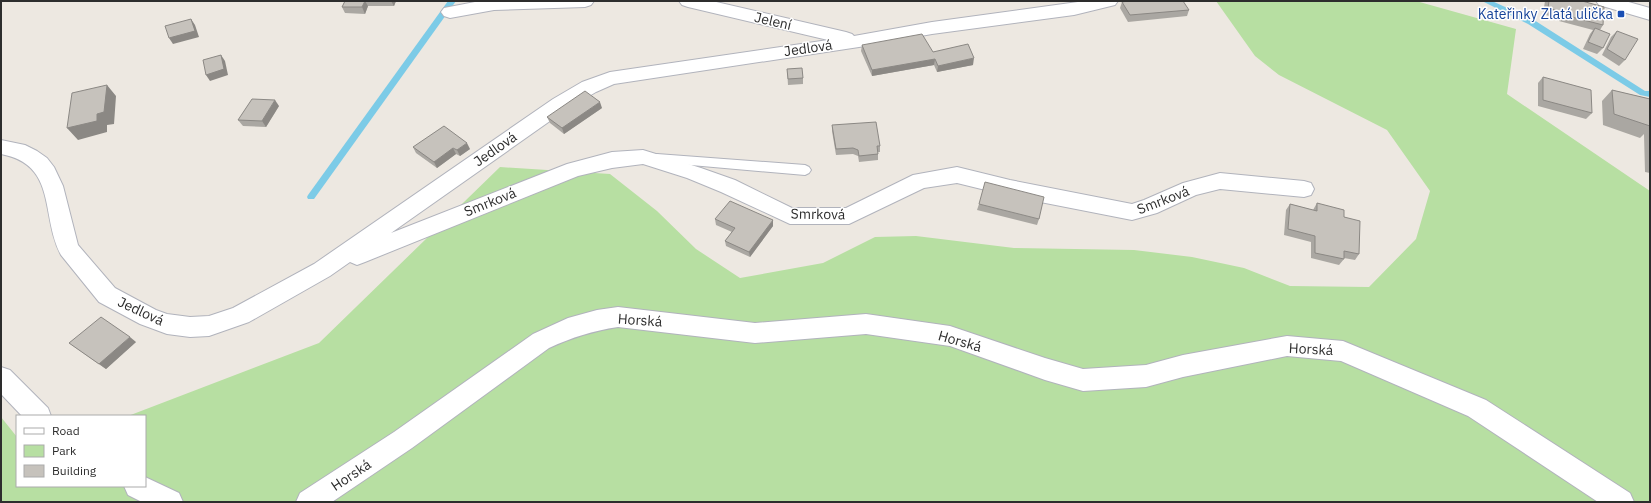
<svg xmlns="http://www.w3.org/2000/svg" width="1651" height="503" viewBox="0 0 1651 503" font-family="'IBM Plex Sans',sans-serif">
<rect width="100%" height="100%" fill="#ede8e1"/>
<path fill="#b7dfa2" d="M 1216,1 L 1416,1 L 1516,29 L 1507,94 L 1650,191 L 1650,502 L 1,502 L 1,417 L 17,437 L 17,486 L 145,486 L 145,416 L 128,416 L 319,343 L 500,167 L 610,174 L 657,211 L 696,249 L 740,278 L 823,263 L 875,237 L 916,236 L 1014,248 L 1134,250 L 1192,257 L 1244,268 L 1290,286 L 1369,287 L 1416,239 L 1430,191 L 1387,130 L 1279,75 L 1255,56 Z"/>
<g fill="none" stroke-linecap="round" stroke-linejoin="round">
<g fill="#7ccbe7" fill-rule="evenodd">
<path d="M 448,1 L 456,1 L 314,199 L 308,199 L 307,197 L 308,195 Z"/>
<path d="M 1482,1 L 1492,1 L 1534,20 L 1645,91 L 1650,91 L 1650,97 L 1640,95 L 1528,24 Z"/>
</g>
<g stroke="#b1b3bc" stroke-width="2">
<path id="lane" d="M 657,154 L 805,165 L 809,167 L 811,170 L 809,173 L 805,175 L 657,162 L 653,161 L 651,158 L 653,155 Z"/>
</g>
<g stroke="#b1b3bc" stroke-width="2">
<g id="street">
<path d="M 480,1 L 594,1 L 591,5 L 585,7 L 494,10 L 450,18 L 444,16 L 441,12 L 444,8 Z"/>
<path d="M 679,1 L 712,1 L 846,32 L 852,34 L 854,36 L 932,22 L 1085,1 L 1118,1 L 1115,5 L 1074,15 L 932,34 L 859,47 L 614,84 L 596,92 L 567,109 L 391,233 L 567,164 L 612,152 L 643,150 L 701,168 L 735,180 L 792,208 L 846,208 L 913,175 L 957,167 L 1010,180 L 1132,204 L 1144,200 L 1183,183 L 1220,173 L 1304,181 L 1311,183 L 1314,189 L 1311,195 L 1304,197 L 1220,189 L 1196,195 L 1157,213 L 1132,220 L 1010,196 L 957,183 L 924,188 L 849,224 L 790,224 L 721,192 L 687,178 L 643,164 L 612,168 L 578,176 L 365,262 L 357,265 L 350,262 L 330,276 L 249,322 L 209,336 L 190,337 L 167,334 L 140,324 L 99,302 L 61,255 C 40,215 58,165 1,154 L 1,140 L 25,145 L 37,151 L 47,158 L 54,167 L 63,186 L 78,245 L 115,288 L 156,310 L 167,314 L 190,317 L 209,316 L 233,308 L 314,264 L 553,99 L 582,82 L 610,72 L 828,40 L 688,7 L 682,5 Z"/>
<path d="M 618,307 L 755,323 L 866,314 L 950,326 L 1045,358 L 1083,369 L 1146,365 L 1183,355 L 1287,336 L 1343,341 L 1486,400 L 1630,493 L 1634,502 L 1598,502 L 1468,416 L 1341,361 L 1287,356 L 1183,377 L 1146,387 L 1083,391 L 1045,380 L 950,346 L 866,334 L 755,343 L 618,327 C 592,331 573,337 549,348 L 412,448 L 332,502 L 296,502 L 300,493 L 394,432 L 533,334 L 568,318 L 597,310 Z"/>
<path d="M 1,367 L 10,370 L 48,408 L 51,416 L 22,416 L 1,394 Z"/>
<path d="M 145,477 L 179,493 L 183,502 L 142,502 L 128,495 L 124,486 L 145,486 Z"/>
</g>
</g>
<g stroke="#b1b3bc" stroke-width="2">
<path id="secondary" d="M 1596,1 L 1625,1 L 1650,8 L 1650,20 L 1599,5 Z"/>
</g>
<use href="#lane" fill="#fff" fill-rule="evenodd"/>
<use href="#street" fill="#fff" fill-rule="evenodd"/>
<use href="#secondary" fill="#fff" fill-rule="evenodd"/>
</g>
<g fill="#aaa7a2">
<path d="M 345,1 L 396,1 L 394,6 L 368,6 L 365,14 L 345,13 L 342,7 Z"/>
<path d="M 1545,1 L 1582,1 L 1603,25 L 1600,30 L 1603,48 L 1597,54 L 1583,49 L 1590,34 L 1593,30 L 1559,21 L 1559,19 L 1543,14 Z"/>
<path d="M 1122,2 L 1189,10 L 1187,16 L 1128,22 L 1120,8 Z"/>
<path d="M 1617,31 L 1625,60 L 1619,66 L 1602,55 L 1611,37 Z"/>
<path d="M 862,45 L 933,52 L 973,65 L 937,72 L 934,65 L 872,76 L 861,51 Z"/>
<path d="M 787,69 L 803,78 L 803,84 L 788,85 Z"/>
<path d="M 1543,77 L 1592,113 L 1586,119 L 1538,106 L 1538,83 Z"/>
<path d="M 1612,90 L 1650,99 L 1650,173 L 1645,172 L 1644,134 L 1640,138 L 1603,125 L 1602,101 Z"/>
<path d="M 279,106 L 266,127 L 243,126 L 238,120 Z"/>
<path d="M 602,108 L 564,134 L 550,123 L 547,117 Z"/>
<path d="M 832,125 L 880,146 L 880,152 L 878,152 L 878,160 L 859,162 L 858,156 L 853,154 L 836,155 L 832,131 Z"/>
<path d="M 413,147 L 470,149 L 460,156 L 456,154 L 437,168 L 416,153 Z"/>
<path d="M 1317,203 L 1344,217 L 1359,254 L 1355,260 L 1344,258 L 1344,259 L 1339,265 L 1311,258 L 1311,242 L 1284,235 L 1286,210 L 1290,204 L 1313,210 Z"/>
<path d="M 979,204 L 1039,219 L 1037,225 L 977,210 Z"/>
<path d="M 715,219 L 773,226 L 750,257 L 726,246 L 725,241 L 732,232 L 716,225 Z"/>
<path d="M 136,342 L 106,369 L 69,343 Z"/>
</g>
<g fill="#8b8884">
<path d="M 365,1 L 368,6 L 365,14 L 362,7 Z"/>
<path d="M 391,1 L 396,1 L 394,6 Z"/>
<path d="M 191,19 L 195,25 L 199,37 L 173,44 L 169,38 Z"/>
<path d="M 221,55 L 225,61 L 228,75 L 210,81 L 206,75 Z"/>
<path d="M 974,58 L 973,65 L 937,72 L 938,66 Z"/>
<path d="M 935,59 L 934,65 L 872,76 L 872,70 Z"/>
<path d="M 107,85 L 116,96 L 114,124 L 107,125 L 107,132 L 78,140 L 67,128 L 97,114 Z"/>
<path d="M 275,100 L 279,106 L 266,127 L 262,121 Z"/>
<path d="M 600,102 L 602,108 L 564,134 L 562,128 Z"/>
<path d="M 467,143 L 470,149 L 460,156 L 457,150 Z"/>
<path d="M 453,148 L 456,154 L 437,168 L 434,162 Z"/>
<path d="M 773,220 L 773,226 L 750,257 L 749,252 Z"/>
<path d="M 130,337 L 136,342 L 106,369 L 99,364 Z"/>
</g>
<g fill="#c6c2bc" stroke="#8b8884">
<path d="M 345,1 L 365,1 L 362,7 L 342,7 Z"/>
<path d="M 1128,1 L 1183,1 L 1189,10 L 1130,15 L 1122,2 Z"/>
<path d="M 1549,1 L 1582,1 L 1604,7 L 1603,25 L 1564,15 L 1564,13 L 1548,8 Z"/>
<path d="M 191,19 L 195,31 L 169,38 L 165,26 Z"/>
<path d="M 1595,28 L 1610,34 L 1603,48 L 1588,42 Z"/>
<path d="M 1617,31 L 1638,39 L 1625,60 L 1607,49 Z"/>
<path d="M 922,34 L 933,52 L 968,44 L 974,58 L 938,66 L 935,59 L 872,70 L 862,45 Z"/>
<path d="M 221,55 L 224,69 L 206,75 L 203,60 Z"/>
<path d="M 802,68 L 803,78 L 788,79 L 787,69 Z"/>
<path d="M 1543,77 L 1591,90 L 1592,113 L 1543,100 Z"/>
<path d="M 107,85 L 104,112 L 97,114 L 97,121 L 67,128 L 72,93 Z"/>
<path d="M 1612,90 L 1650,99 L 1650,126 L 1614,114 Z"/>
<path d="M 585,91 L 600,102 L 562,128 L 547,117 Z"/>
<path d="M 252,99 L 275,100 L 262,121 L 238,120 Z"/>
<path d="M 876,122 L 880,146 L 877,146 L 878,154 L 859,156 L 858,150 L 853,148 L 836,149 L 832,125 Z"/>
<path d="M 444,126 L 467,143 L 457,150 L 453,148 L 434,162 L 413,147 Z"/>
<path d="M 985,182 L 1044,197 L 1039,219 L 979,204 Z"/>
<path d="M 730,201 L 773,220 L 749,252 L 725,241 L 735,228 L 715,219 Z"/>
<path d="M 1317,203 L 1344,210 L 1344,217 L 1360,221 L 1359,254 L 1344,251 L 1344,259 L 1315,253 L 1315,236 L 1288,229 L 1290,204 L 1317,211 Z"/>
<path d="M 101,317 L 130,337 L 99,364 L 69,343 Z"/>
</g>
<rect fill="#1a4fb4" stroke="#fff" stroke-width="1.5" x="1617" y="10" width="8" height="8" rx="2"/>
<g text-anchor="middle" stroke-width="3" stroke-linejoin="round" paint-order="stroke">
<g font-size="14" fill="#164399" stroke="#fff" text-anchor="end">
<text x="1613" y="19">Kateřinky Zlatá ulička</text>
</g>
<g font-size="14" fill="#2d2d2d" stroke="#fff">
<text transform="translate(773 21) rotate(13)" y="5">Jelení</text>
<text transform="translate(808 48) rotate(-8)" y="5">Jedlová</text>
<text transform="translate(495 149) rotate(-35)" y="5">Jedlová</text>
<text transform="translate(1163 200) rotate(-21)" y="5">Smrková</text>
<text transform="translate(490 202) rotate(-22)" y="5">Smrková</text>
<text transform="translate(818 214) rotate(1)" y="5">Smrková</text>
<text transform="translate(141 311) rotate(25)" y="5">Jedlová</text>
<text transform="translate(640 320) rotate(4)" y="5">Horská</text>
<text transform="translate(960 341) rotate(16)" y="5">Horská</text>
<text transform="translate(1311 349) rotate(3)" y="5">Horská</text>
<text transform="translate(351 475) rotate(-34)" y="5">Horská</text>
</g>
</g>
<rect width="1651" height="503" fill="none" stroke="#2d2d2d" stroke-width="4"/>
<rect x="16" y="415" width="130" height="72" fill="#ffffff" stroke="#ababab"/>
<rect x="24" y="428" width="20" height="6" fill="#ffffff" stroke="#ababab"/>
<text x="52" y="435" font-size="12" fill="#2d2d2d">Road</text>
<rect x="24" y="445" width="20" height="12" fill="#b7dfa2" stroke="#ababab"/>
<text x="52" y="455" font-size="12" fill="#2d2d2d">Park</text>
<rect x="24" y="465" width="20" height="12" fill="#c6c2bc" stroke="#ababab"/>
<text x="52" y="475" font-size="12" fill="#2d2d2d">Building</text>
</svg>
